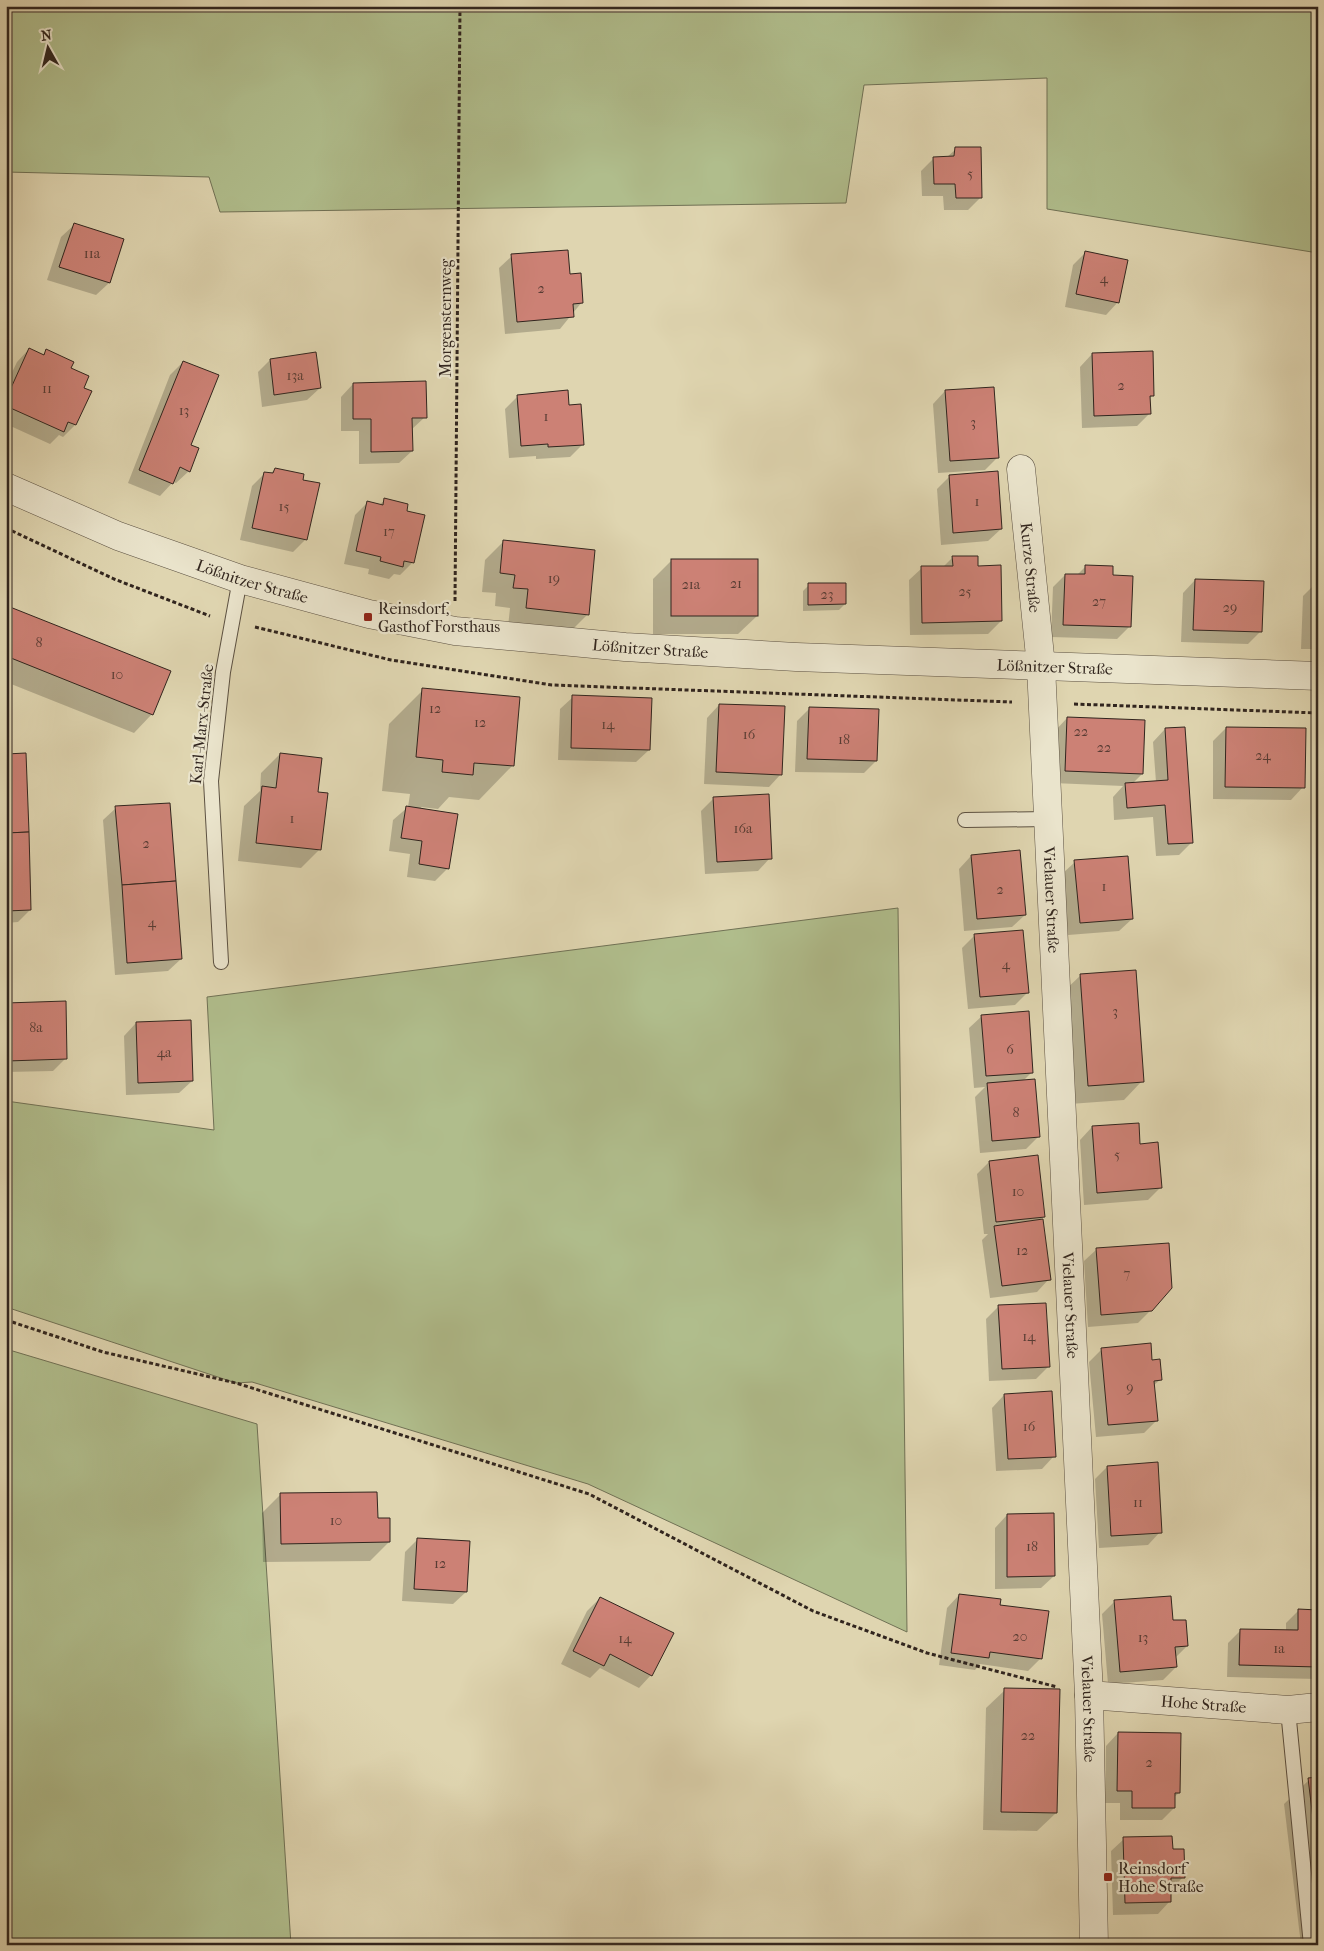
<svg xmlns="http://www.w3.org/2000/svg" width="1324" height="1951" viewBox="0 0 1324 1951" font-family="'IM FELL French Canon',serif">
<rect width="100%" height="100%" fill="#dfd5b0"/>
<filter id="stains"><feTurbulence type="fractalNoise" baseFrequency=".004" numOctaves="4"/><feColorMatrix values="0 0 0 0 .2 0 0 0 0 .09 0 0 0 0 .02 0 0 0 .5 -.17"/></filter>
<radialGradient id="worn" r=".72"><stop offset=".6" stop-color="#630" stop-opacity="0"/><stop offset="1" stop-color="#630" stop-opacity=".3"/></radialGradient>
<g fill="#b0bd8c" stroke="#707155">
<path d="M 6,6 L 1318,6 L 1318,253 L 1047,209 L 1047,78 L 864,85 L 846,203 L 220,212 L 209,177 L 6,172 Z"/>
<path d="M 898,908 L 907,1632 L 588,1484 L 252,1382 L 236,1383 L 6,1307 L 6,1101 L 214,1130 L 207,997 Z"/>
<path d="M 6,1349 L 257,1424 L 291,1945 L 6,1945 Z"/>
</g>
<g fill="#0003">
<path d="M 956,149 L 981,197 L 968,210 L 944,210 L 943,196 L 922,196 L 921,171 L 934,158 L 946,158 Z"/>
<path d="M 74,225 L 123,240 L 109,283 L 96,295 L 47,280 L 61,237 Z"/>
<path d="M 1085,253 L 1118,302 L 1106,315 L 1065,307 L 1073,265 Z"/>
<path d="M 512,256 L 569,275 L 582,302 L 560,329 L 505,334 L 499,268 Z"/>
<path d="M 29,349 L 42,355 L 47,351 L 69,369 L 82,388 L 75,425 L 63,437 L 59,435 L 50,444 L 6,424 L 6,385 L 17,362 Z"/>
<path d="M 1092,354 L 1153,395 L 1149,399 L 1149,414 L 1137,426 L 1082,428 L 1080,367 Z"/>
<path d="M 270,360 L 320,388 L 307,400 L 262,407 L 258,372 Z"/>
<path d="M 183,362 L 190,446 L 189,471 L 176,483 L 173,482 L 160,496 L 128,483 L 170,375 Z"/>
<path d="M 353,384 L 425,417 L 411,430 L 412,451 L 399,463 L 359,464 L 359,431 L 341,431 L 341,397 Z"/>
<path d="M 945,391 L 998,457 L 985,470 L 938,473 L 933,404 Z"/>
<path d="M 518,396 L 568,407 L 583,444 L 570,457 L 536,459 L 536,456 L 509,458 L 505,409 Z"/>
<path d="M 275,469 L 306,539 L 293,552 L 240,540 L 252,486 L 265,473 L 270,474 Z"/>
<path d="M 950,476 L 1001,529 L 988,541 L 941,545 L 937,489 Z"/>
<path d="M 385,500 L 405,512 L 413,562 L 400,575 L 394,574 L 389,579 L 368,574 L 369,569 L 344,564 L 355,515 L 367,503 L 379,505 Z"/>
<path d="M 503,542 L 588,614 L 569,633 L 508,627 L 510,608 L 495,606 L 496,593 L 482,592 L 485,560 Z"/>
<path d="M 953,557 L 977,567 L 1001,621 L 988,634 L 910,635 L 909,580 L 922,568 L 943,567 Z"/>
<path d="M 672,560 L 757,616 L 738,634 L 653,634 L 653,579 Z"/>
<path d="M 1086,566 L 1111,576 L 1130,626 L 1117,639 L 1051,637 L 1053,587 L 1065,575 L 1077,575 Z"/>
<path d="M 1195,580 L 1261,631 L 1248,644 L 1181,642 L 1183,593 Z"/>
<path d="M 1316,583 L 1318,583 L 1318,649 L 1301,649 L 1303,596 Z"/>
<path d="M 809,585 L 845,604 L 839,610 L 803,611 L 803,591 Z"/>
<path d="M 10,608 L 152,714 L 134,733 L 6,682 L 6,612 Z"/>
<path d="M 423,690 L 513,765 L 479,800 L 449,797 L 438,809 L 421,807 L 448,868 L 435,881 L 407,877 L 410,854 L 389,851 L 393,820 L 408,807 L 410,794 L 382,791 L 389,724 Z"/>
<path d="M 573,697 L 649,750 L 636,762 L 558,760 L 560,709 Z"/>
<path d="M 719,705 L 781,774 L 769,787 L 704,784 L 707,718 Z"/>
<path d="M 809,709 L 876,761 L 864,773 L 795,772 L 797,721 Z"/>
<path d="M 1067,718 L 1142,774 L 1132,784 L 1156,782 L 1153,742 L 1165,729 L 1192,842 L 1179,855 L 1156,856 L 1153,817 L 1114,820 L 1113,797 L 1123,786 L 1053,783 L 1055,731 Z"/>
<path d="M 1226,728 L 1303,787 L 1291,800 L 1213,799 L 1213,741 Z"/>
<path d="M 280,754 L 317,794 L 320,849 L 301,868 L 238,861 L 244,806 L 260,791 L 261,773 Z"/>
<path d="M 6,755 L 30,910 L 18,922 L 6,923 Z"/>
<path d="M 714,798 L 770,858 L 758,871 L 705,874 L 701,811 Z"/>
<path d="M 116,808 L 181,959 L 168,971 L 115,975 L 103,820 Z"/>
<path d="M 971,856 L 1025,915 L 1012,927 L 964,931 L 959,869 Z"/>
<path d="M 1075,862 L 1132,919 L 1119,931 L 1068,935 L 1062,874 Z"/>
<path d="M 975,935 L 1028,992 L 1015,1005 L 968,1009 L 962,948 Z"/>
<path d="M 1081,975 L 1142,1081 L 1124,1100 L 1070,1104 L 1062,993 Z"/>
<path d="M 6,1004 L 66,1058 L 53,1071 L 6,1072 Z"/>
<path d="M 982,1016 L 1032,1072 L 1023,1081 L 1039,1136 L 1026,1149 L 980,1153 L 975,1097 L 985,1087 L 974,1088 L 969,1028 Z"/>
<path d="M 136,1023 L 192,1081 L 179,1093 L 126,1095 L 124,1036 Z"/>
<path d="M 1092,1127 L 1139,1145 L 1160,1188 L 1148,1200 L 1084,1205 L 1080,1140 Z"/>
<path d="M 989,1162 L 1044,1216 L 1039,1221 L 1049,1279 L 1037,1292 L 990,1298 L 982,1240 L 988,1234 L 984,1234 L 977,1174 Z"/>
<path d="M 1097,1249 L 1151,1310 L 1138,1323 L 1088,1327 L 1084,1261 Z"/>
<path d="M 999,1306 L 1049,1366 L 1036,1379 L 989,1381 L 986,1319 Z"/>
<path d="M 1102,1349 L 1151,1362 L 1161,1379 L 1153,1386 L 1156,1421 L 1144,1433 L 1096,1437 L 1089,1362 Z"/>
<path d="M 1004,1395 L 1054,1456 L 1042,1469 L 996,1471 L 992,1408 Z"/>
<path d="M 1107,1467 L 1160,1532 L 1148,1545 L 1099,1548 L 1095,1479 Z"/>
<path d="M 281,1494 L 376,1519 L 389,1542 L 370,1561 L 263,1562 L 262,1513 Z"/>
<path d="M 1007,1515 L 1054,1576 L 1041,1588 L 995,1589 L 995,1528 Z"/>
<path d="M 418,1539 L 466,1592 L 453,1604 L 402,1601 L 405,1552 Z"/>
<path d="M 959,1595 L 999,1606 L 1041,1658 L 1028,1671 L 980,1664 L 975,1670 L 939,1665 L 947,1608 Z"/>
<path d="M 600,1598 L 651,1675 L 639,1688 L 600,1668 L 590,1678 L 561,1664 L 587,1611 Z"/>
<path d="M 1115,1601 L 1172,1622 L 1187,1646 L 1175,1658 L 1176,1667 L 1163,1680 L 1108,1684 L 1102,1614 Z"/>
<path d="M 1299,1610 L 1318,1611 L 1318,1679 L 1227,1677 L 1228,1643 L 1241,1630 L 1286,1631 L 1286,1623 Z"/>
<path d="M 1005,1690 L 1056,1813 L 1037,1831 L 983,1830 L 986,1708 Z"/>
<path d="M 1118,1733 L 1179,1793 L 1174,1797 L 1174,1808 L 1162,1820 L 1120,1820 L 1120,1803 L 1105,1803 L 1106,1746 Z"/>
<path d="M 1318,1779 L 1318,1945 L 1301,1945 L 1284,1804 L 1309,1780 Z"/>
<path d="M 1124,1839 L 1172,1851 L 1183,1877 L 1171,1890 L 1170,1901 L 1158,1914 L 1113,1915 L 1111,1851 Z"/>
</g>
<g fill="#cc8175" stroke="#31251e">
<path d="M 955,147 L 981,147 L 982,198 L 956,198 L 955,184 L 934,184 L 933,157 L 954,156 Z"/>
<path d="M 74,223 L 124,239 L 110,283 L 59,267 Z"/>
<path d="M 568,250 L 570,274 L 581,273 L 583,303 L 573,304 L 574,317 L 517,322 L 511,254 Z"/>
<path d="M 1085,251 L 1128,260 L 1119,303 L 1076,294 Z"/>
<path d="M 29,348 L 44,355 L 46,349 L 74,362 L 71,368 L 89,376 L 84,388 L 92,391 L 76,425 L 68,422 L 64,432 L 6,406 L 6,399 Z"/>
<path d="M 1153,351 L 1154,396 L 1150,396 L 1151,414 L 1094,416 L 1092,353 Z"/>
<path d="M 316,352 L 321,388 L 274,395 L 270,359 Z"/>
<path d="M 183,361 L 219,375 L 191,445 L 199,448 L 190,472 L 180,467 L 173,484 L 139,470 Z"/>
<path d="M 426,381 L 427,418 L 412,418 L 413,451 L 371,452 L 371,419 L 353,419 L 353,383 Z"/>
<path d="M 994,387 L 999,458 L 950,461 L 945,390 Z"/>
<path d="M 568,390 L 569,405 L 581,404 L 584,445 L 548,447 L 548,444 L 521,446 L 517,395 Z"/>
<path d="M 275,468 L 304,474 L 303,480 L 320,483 L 307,540 L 252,528 L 264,472 L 273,473 Z"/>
<path d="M 998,471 L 1002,529 L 953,533 L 949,475 Z"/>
<path d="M 384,498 L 408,504 L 407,511 L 425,515 L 414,563 L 404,561 L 403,567 L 380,561 L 381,557 L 356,551 L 367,501 L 383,505 Z"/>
<path d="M 503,540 L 595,550 L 589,615 L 526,608 L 528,589 L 513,588 L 515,575 L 500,573 Z"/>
<path d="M 952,556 L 978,556 L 978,566 L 1001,565 L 1002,621 L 922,623 L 921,566 L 953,566 Z"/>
<rect x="671" y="559" width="87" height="57"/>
<path d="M 1085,565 L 1113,566 L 1113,575 L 1133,576 L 1131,627 L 1063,625 L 1065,574 L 1085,574 Z"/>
<path d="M 1195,579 L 1264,581 L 1262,632 L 1193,630 Z"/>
<path d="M 1315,582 L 1318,582 L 1318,637 L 1313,636 Z"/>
<path d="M 808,583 L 846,583 L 846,604 L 808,605 Z"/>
<path d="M 10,607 L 171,671 L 153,715 L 6,656 L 6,616 Z"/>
<path d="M 422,688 L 520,697 L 514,766 L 474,763 L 473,775 L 442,772 L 443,760 L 416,757 Z"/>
<path d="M 572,695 L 652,698 L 650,750 L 571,748 Z"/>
<path d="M 719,704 L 785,706 L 782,775 L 716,772 Z"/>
<path d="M 809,707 L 879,709 L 877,761 L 807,759 Z"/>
<path d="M 1067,717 L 1145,720 L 1143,774 L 1065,771 Z"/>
<path d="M 1185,727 L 1193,843 L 1168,844 L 1165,805 L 1127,808 L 1125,783 L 1168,780 L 1165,728 Z"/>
<path d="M 1226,727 L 1306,728 L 1305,788 L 1225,787 Z"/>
<path d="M 26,753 L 29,832 L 6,833 L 6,754 Z"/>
<path d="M 280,753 L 322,758 L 318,792 L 328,793 L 321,850 L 256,843 L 262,786 L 276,788 Z"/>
<path d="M 769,794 L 772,859 L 717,862 L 713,797 Z"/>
<path d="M 170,803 L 176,881 L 122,885 L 115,806 Z"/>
<path d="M 406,806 L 458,814 L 449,869 L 419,864 L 422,841 L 401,838 Z"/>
<path d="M 29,832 L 31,910 L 6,911 L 6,833 Z"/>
<path d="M 1020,850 L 1026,915 L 977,919 L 971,855 Z"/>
<path d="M 1128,856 L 1133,919 L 1080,923 L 1074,860 Z"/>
<path d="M 176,881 L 182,959 L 127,963 L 122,885 Z"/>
<path d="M 1023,930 L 1029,993 L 980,997 L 974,934 Z"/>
<path d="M 1136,970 L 1144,1082 L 1088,1086 L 1080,974 Z"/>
<path d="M 66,1001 L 67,1059 L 7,1061 L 6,1003 Z"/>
<path d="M 1029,1011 L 1033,1073 L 986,1076 L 981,1015 Z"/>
<path d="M 191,1020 L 193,1081 L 138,1083 L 136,1022 Z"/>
<path d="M 1035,1079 L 1040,1137 L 992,1141 L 987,1083 Z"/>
<path d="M 1139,1123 L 1140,1144 L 1158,1142 L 1162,1188 L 1097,1193 L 1092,1126 Z"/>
<path d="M 1038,1155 L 1045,1217 L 996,1222 L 989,1161 Z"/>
<path d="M 1043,1219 L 1051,1280 L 1002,1286 L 994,1226 Z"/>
<path d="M 1169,1243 L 1172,1288 L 1152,1311 L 1101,1315 L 1096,1248 Z"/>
<path d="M 1046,1303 L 1050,1367 L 1002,1369 L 998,1305 Z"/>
<path d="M 1151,1343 L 1152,1360 L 1160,1359 L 1162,1380 L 1154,1381 L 1158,1421 L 1108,1425 L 1101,1348 Z"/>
<path d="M 1052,1391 L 1056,1457 L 1008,1459 L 1004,1394 Z"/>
<path d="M 1158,1462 L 1162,1533 L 1111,1536 L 1107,1466 Z"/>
<path d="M 377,1492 L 378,1518 L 390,1518 L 390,1542 L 281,1544 L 280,1493 Z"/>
<path d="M 1054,1513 L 1055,1576 L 1007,1577 L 1007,1514 Z"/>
<path d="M 417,1538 L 470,1541 L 467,1592 L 414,1589 Z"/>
<path d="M 959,1594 L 1001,1599 L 1000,1605 L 1049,1611 L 1042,1659 L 990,1652 L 989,1658 L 951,1653 Z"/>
<path d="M 1171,1596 L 1173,1620 L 1186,1620 L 1188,1646 L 1175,1647 L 1177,1667 L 1120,1672 L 1114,1600 Z"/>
<path d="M 600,1597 L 674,1633 L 652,1676 L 610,1654 L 604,1666 L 573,1651 Z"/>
<path d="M 1298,1609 L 1318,1610 L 1318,1667 L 1239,1665 L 1240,1629 L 1298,1630 Z"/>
<path d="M 1004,1688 L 1060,1689 L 1057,1813 L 1001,1812 Z"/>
<path d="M 1118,1732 L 1181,1733 L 1180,1793 L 1175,1793 L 1175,1808 L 1132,1808 L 1132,1791 L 1117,1791 Z"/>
<path d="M 1318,1777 L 1318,1860 L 1308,1778 Z"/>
<path d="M 1172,1836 L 1173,1849 L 1184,1849 L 1185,1878 L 1171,1878 L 1171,1902 L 1125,1903 L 1123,1837 Z"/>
</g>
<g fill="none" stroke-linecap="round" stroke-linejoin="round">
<g stroke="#5c5142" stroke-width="16">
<g id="lane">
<path d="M 965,820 L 1048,819"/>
<path d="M 221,962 L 211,781 L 223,672 L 240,579"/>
<path d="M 1288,1710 L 1311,1945"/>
</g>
</g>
<g stroke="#5c5142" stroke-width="29">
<g id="street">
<path id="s1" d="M 1021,469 L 1041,666 L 1089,1695 L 1094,1945"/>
<path id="s2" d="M 6,487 L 118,536 L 240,579 L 369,614 L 455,631 L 625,647 L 796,657 L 1318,676"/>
<path id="s3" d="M 1089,1695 L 1288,1710 L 1318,1707"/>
</g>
</g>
<g stroke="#31251e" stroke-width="3" stroke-dasharray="4 2.5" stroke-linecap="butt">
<path d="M 6,528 L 114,579 L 210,616"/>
<path d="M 455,601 L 460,6"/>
<path d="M 255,627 L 391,660 L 552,685 L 1012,702"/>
<path d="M 1074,704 L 1318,713"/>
<path d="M 6,1320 L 103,1352 L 236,1383 L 589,1494 L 813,1611 L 927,1653 L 1057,1687"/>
</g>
<use href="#lane" stroke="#eae4cc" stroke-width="14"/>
<use href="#street" stroke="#eae4cc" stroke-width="28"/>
</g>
<g fill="#8f2418" stroke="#eae4cc" stroke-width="2">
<rect x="363" y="612" width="10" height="10" rx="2.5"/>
<rect x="1103" y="1872" width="10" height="10" rx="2.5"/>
</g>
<g text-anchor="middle" stroke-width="4.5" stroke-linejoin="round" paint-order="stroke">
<g font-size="14" fill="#583c34">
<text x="970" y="178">5</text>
<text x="92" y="258">11a</text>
<text x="1104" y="283">4</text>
<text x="541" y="293">2</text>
<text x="295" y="380">13a</text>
<text x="1121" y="390">2</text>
<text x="47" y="393">11</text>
<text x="184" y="415">13</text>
<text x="546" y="421">1</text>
<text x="973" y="427">3</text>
<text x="977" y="506">1</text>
<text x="284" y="511">15</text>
<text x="389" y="536">17</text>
<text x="554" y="583">19</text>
<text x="736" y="588">21</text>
<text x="691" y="589">21a</text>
<text x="965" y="596">25</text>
<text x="827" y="599">23</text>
<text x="1099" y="606">27</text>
<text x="1230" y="612">29</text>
<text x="39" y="647">8</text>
<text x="117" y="679">10</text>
<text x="435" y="713">12</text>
<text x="480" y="727">12</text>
<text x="608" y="729">14</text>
<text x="1081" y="736">22</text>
<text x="749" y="739">16</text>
<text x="844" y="744">18</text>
<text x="1104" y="752">22</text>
<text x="1263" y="760">24</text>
<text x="292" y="823">1</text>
<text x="743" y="833">16a</text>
<text x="146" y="848">2</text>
<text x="1104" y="891">1</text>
<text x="1000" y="894">2</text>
<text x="152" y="927">4</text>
<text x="1006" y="969">4</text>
<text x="1115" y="1016">3</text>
<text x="36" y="1032">8a</text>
<text x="1010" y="1054">6</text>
<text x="164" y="1057">4a</text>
<text x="1016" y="1117">8</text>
<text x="1117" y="1159">5</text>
<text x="1018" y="1196">10</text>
<text x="1022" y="1255">12</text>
<text x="1127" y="1278">7</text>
<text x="1029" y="1341">14</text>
<text x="1130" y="1392">9</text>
<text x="1029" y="1431">16</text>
<text x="1138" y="1507">11</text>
<text x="336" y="1525">10</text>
<text x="1032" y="1551">18</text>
<text x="440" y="1568">12</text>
<text x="1020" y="1641">20</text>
<text x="1143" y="1642">13</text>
<text x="625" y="1643">14</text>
<text x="1279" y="1653">1a</text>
<text x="1028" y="1740">22</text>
<text x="1149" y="1767">2</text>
</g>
<g font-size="16" fill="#31251e" stroke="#eae4cc">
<text transform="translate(445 318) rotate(-90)" y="6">Morgensternweg</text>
<text dy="6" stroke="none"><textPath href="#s1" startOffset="99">Kurze Straße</textPath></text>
<text dy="6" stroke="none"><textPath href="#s2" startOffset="264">Lößnitzer Straße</textPath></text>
<text dy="6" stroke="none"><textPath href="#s2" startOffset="669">Lößnitzer Straße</textPath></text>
<text dy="6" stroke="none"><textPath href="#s2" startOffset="1074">Lößnitzer Straße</textPath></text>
<text transform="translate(201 724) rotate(-84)" y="6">Karl-Marx-Straße</text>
<text dy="6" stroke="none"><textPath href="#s1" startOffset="432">Vielauer Straße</textPath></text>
<text dy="6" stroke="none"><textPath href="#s1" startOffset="838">Vielauer Straße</textPath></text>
<text dy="6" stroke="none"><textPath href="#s3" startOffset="115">Hohe Straße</textPath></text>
<text dy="6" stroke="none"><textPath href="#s1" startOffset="1242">Vielauer Straße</textPath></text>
</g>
<g font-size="16" fill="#31251e" stroke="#eae4cc" text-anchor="start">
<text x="378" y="614">Reinsdorf,<tspan x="378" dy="18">Gasthof Forsthaus</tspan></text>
<text x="1118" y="1874">Reinsdorf<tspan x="1118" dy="18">Hohe Straße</tspan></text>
</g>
</g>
<rect width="1324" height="1951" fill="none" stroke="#dfd5b0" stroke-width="25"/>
<rect x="8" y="8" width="1309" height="1936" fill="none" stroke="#31251e" stroke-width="2.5"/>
<rect x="12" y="12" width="1299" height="1926" fill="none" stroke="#31251e"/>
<g transform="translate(48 48) rotate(352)" stroke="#eae4cc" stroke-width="4" paint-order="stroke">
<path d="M0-4L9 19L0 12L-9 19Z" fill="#31251e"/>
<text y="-8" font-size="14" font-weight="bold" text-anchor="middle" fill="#31251e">N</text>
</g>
<rect width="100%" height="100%" filter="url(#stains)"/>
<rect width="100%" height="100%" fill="url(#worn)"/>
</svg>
